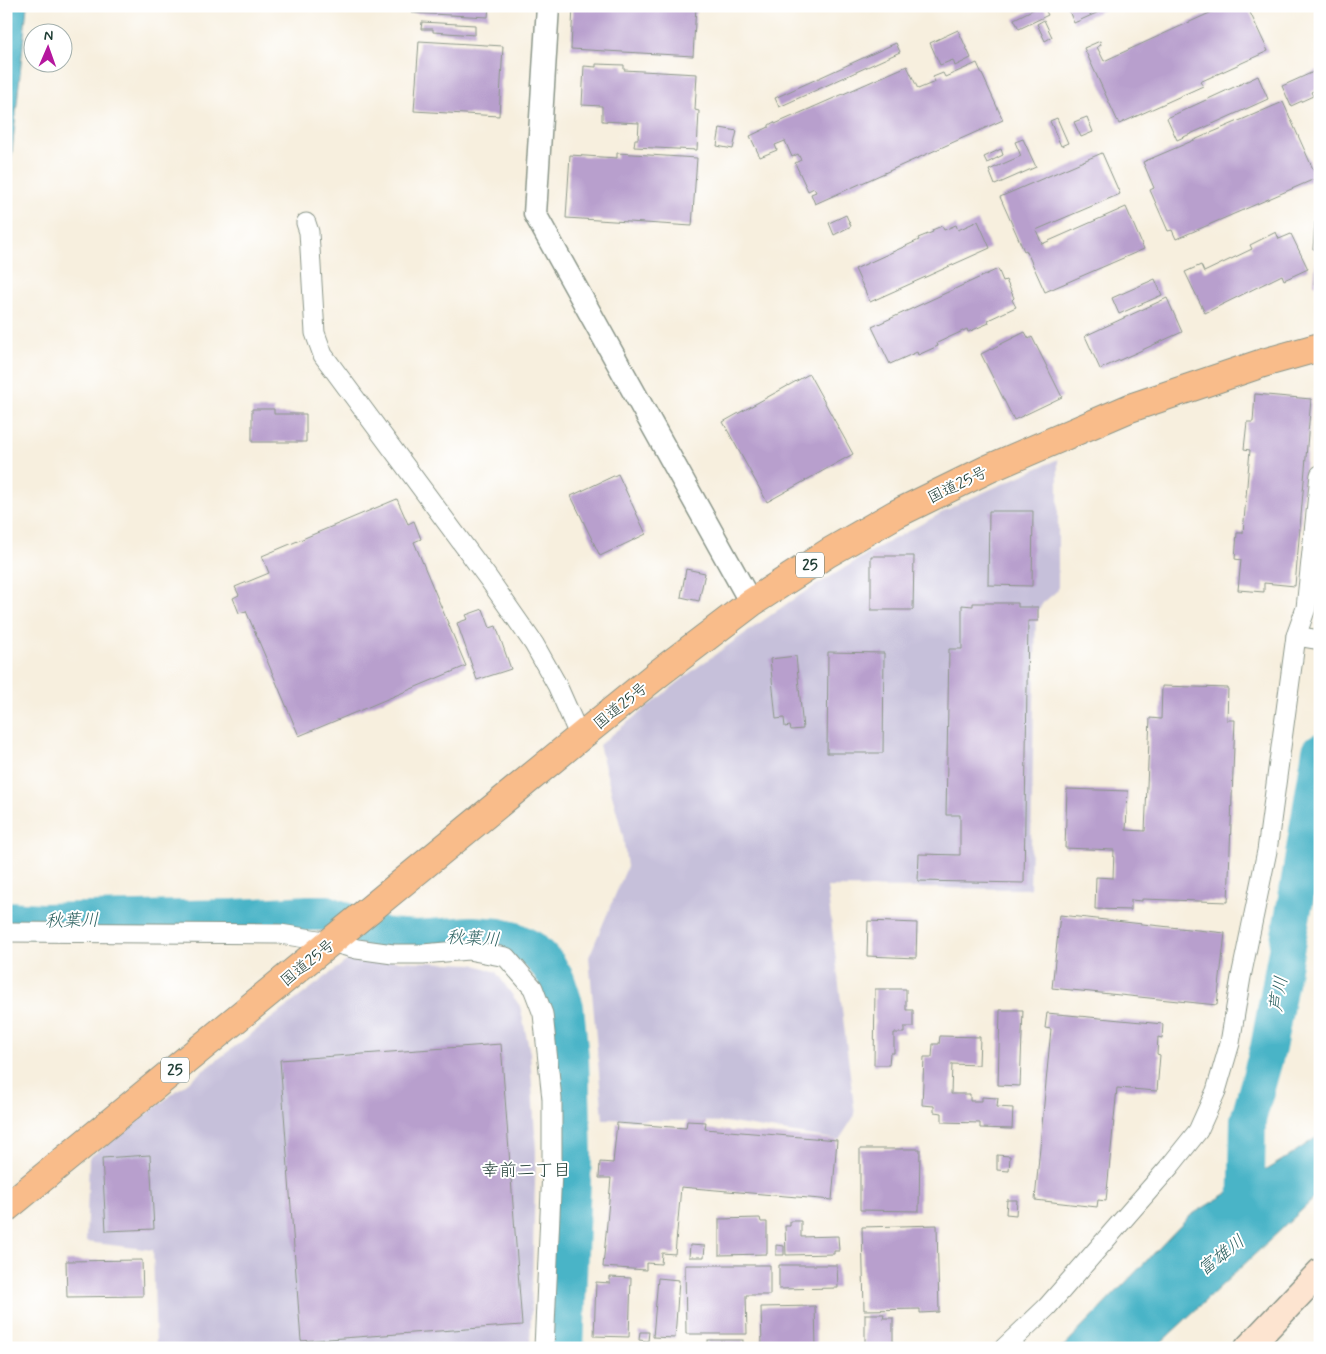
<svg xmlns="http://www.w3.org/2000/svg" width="1326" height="1354" viewBox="0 0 1326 1354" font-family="Mynerve,'Klee One',sans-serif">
<rect width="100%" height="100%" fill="#fff"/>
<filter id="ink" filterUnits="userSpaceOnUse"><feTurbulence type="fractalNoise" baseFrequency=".02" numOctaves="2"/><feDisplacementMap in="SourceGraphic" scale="10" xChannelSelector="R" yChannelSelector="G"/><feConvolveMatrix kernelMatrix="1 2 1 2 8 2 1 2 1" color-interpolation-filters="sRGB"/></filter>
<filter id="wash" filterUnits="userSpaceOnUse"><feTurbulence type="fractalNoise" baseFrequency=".0096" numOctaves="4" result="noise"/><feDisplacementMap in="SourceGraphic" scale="20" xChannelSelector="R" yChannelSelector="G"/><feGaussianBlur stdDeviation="1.12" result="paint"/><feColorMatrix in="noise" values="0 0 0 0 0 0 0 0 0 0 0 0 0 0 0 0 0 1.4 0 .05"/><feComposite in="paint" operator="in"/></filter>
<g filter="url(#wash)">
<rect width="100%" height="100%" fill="#f7efde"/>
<g fill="#c6c0da">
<path d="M 1058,459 L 1058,590 L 1043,603 L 1036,614 L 1030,889 L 827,887 L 855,1115 L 839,1140 L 726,1122 L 603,1119 L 589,957 L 627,867 L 623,836 L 599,745 L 699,666 L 792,600 L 879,547 L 960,503 Z"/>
<path d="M 349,959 L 473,964 L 496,972 L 520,1006 L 530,1053 L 536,1151 L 530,1348 L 156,1348 L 153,1250 L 86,1242 L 89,1158 Z"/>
</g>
<g fill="#49b4c7" stroke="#34787e">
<path d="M 6,6 L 27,6 L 9,181 L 6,181 Z"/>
<path d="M 1320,1135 L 1320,1193 L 1155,1348 L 1062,1348 L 1191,1215 L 1289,1156 Z"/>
</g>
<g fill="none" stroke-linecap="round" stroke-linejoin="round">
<g stroke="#49b4c7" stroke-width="36">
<path d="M 6,919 L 41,921 L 235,917 L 311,913 L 327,913 L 386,936 L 417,938 L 472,934 L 499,936 L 515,940 L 531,948 L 548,965 L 557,980 L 566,1007 L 571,1058 L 574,1155 L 566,1348"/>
<path d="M 1246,1231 L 1248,1120 L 1268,1048 L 1297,892 L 1320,751"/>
</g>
</g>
<g id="blocks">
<g fill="#b89fcd">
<path d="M 413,6 L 489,6 L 488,17 L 412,13 Z"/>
<path d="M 573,6 L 696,6 L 693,56 L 571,49 Z"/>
<path d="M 1040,6 L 1043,6 L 1048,15 L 1019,29 L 1014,19 Z"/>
<path d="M 1067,6 L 1112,6 L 1074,23 Z"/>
<path d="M 1225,6 L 1247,6 L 1268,51 L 1200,82 L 1203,86 L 1119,124 L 1084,48 L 1100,41 L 1101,45 L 1097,47 L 1104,61 Z"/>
<path d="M 1044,20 L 1052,37 L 1045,41 L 1037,24 Z"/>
<path d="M 422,22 L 475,25 L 475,35 L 433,32 L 433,29 L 421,29 Z"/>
<path d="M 958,30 L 971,58 L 955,66 L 953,60 L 940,65 L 930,43 Z"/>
<path d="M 419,41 L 503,46 L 499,116 L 414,111 Z"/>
<path d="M 896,43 L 900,52 L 779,107 L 775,98 Z"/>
<path d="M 977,63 L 1003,120 L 815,204 L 811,194 L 816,192 L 814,188 L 808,191 L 795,163 L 801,160 L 798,154 L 792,157 L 785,141 L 775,145 L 777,150 L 760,157 L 750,136 L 769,127 L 769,125 L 774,122 L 775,124 L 907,66 L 918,89 L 935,82 L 933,77 L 943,73 L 945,77 Z"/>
<path d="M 596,64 L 624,65 L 624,70 L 697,74 L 695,110 L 699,111 L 697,150 L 634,147 L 635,139 L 638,139 L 639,123 L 602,121 L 602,106 L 582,105 L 584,66 L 596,67 Z"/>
<path d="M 1320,69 L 1320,88 L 1311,92 L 1313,96 L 1291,106 L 1282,86 Z"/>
<path d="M 1258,76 L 1268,99 L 1177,140 L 1167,118 Z"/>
<path d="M 1283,102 L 1317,178 L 1176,239 L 1172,230 L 1168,231 L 1150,190 L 1154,188 L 1143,162 Z"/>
<path d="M 1087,117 L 1093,132 L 1081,137 L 1074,122 Z"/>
<path d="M 1057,118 L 1068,143 L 1061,146 L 1050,121 Z"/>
<path d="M 720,128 L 737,131 L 733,149 L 717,146 Z"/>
<path d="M 1023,139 L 1036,167 L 995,185 L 989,170 L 1021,156 L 1015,142 Z"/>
<path d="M 1001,149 L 1003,155 L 987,163 L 984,157 Z"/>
<path d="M 617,153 L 697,158 L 692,226 L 566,218 L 570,155 L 617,158 Z"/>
<path d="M 1102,153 L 1120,194 L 1036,230 L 1042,244 L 1126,207 L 1144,249 L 1045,292 L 1026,250 L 1024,251 L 1000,197 Z"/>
<path d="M 846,215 L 851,226 L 834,235 L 829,223 Z"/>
<path d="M 978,221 L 990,248 L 870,302 L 855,269 L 919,240 L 918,238 L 933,232 L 932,230 L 942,226 L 944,230 L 956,225 L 958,230 Z"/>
<path d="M 1315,222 L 1320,222 L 1320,285 L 1314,285 L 1317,249 L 1313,249 Z"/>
<path d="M 1276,232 L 1279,239 L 1291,234 L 1308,269 L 1284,280 L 1282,275 L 1205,313 L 1185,272 L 1201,265 L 1204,272 L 1252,249 L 1250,245 Z"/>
<path d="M 998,269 L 1003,281 L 1006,280 L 1014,298 L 1012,300 L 1016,307 L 988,320 L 989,323 L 968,332 L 967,329 L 937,343 L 938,346 L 918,355 L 917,352 L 890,364 L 872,327 Z"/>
<path d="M 1155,279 L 1162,295 L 1119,314 L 1112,298 Z"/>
<path d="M 1167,298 L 1182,332 L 1100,369 L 1085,336 Z"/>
<path d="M 1025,332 L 1029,339 L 1032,337 L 1062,397 L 1014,420 L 981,354 Z"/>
<path d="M 809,374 L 853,454 L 767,502 L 723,422 Z"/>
<path d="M 1255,394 L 1311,399 L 1295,586 L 1264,583 L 1264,592 L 1238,590 L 1241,560 L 1235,559 L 1237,533 L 1243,533 L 1250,450 L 1244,449 L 1247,422 L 1253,422 Z"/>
<path d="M 252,409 L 274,409 L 274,414 L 306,414 L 306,442 L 252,442 Z"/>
<path d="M 618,474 L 646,534 L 600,556 L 571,496 Z"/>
<path d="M 397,499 L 408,524 L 414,521 L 421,539 L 414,542 L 466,666 L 299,736 L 246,611 L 239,613 L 233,598 L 239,595 L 235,587 L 269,573 L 262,556 Z"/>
<path d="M 989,511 L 1033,511 L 1032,586 L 988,585 Z"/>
<path d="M 871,556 L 914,556 L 913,610 L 871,610 Z"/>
<path d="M 686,569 L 705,573 L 699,601 L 681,597 Z"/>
<path d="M 973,603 L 1018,603 L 1018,607 L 1038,607 L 1038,621 L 1028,621 L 1024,883 L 918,881 L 919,854 L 960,855 L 960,815 L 946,815 L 949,649 L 962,649 L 962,605 L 973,606 Z"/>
<path d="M 483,609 L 490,628 L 496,626 L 511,669 L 477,680 L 457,623 L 468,619 L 466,615 Z"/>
<path d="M 828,652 L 884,653 L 883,753 L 827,753 Z"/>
<path d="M 796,656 L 803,729 L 791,730 L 790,726 L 785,727 L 784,718 L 776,719 L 770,659 Z"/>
<path d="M 1162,686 L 1228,688 L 1227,720 L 1235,720 L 1228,902 L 1142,899 L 1142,901 L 1131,900 L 1131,910 L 1095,909 L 1096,877 L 1113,878 L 1114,850 L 1065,848 L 1067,789 L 1128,791 L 1126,830 L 1145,831 L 1150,718 L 1161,719 Z"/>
<path d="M 1060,915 L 1225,933 L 1217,1005 L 1052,988 Z"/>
<path d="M 868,921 L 917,923 L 916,958 L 867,956 Z"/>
<path d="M 875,989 L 906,989 L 906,1010 L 913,1010 L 913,1027 L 904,1027 L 904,1033 L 894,1033 L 894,1053 L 890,1053 L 889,1065 L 874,1065 Z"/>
<path d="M 1000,1010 L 1023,1010 L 1020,1086 L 998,1085 Z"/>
<path d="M 1047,1013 L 1163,1024 L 1162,1038 L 1158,1037 L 1157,1054 L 1160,1055 L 1157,1091 L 1117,1088 L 1106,1201 L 1098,1200 L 1097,1207 L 1035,1200 L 1051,1029 L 1045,1028 Z"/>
<path d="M 940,1036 L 980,1037 L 979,1065 L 952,1064 L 951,1094 L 970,1094 L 970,1101 L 982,1101 L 982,1097 L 998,1098 L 997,1107 L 1013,1108 L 1012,1129 L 980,1128 L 980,1123 L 942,1122 L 942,1113 L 934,1112 L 934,1106 L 922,1105 L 924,1057 L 932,1057 L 933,1044 L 939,1044 Z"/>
<path d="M 501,1044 L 522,1325 L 301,1341 L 280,1060 Z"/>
<path d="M 687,1121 L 706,1122 L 705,1129 L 837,1140 L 832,1200 L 681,1187 L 675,1254 L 662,1253 L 661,1264 L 646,1263 L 646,1270 L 603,1267 L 611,1178 L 599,1178 L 600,1162 L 613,1163 L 617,1123 L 686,1128 Z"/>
<path d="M 860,1149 L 920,1149 L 919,1211 L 860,1210 Z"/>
<path d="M 150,1155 L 154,1229 L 106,1231 L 102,1158 Z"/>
<path d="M 997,1155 L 1010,1156 L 1009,1171 L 997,1170 Z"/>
<path d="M 1007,1200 L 1017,1200 L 1016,1215 L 1006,1214 Z"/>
<path d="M 760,1218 L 761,1222 L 767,1222 L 767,1254 L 719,1255 L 719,1219 Z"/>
<path d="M 790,1221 L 801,1221 L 801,1237 L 838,1236 L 839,1251 L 834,1251 L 834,1254 L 786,1255 L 785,1226 L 790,1226 Z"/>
<path d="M 937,1225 L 939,1312 L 920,1313 L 920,1309 L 864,1310 L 862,1227 Z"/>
<path d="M 690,1245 L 705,1246 L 704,1257 L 689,1257 Z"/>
<path d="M 776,1245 L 784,1246 L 784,1255 L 776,1255 Z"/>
<path d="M 142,1260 L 143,1296 L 67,1297 L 66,1261 Z"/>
<path d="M 685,1265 L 770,1265 L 770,1295 L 746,1295 L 747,1334 L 686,1334 Z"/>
<path d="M 779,1265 L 837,1265 L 838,1288 L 779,1289 Z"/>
<path d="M 610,1277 L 631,1278 L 629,1337 L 594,1336 L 596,1282 L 610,1283 Z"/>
<path d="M 658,1278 L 679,1280 L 675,1338 L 653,1337 Z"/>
<path d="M 815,1306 L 816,1348 L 762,1348 L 761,1307 Z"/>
<path d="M 865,1314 L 884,1314 L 883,1318 L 893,1318 L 893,1348 L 865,1348 Z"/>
<path d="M 640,1332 L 649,1332 L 648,1341 L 639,1340 Z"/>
<rect x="708" y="1340" width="35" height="8"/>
</g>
</g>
</g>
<g filter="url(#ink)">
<use href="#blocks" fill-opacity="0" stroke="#8b9689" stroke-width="1"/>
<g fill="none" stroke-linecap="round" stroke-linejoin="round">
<g stroke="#8b9689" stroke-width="21">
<g id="minor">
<path d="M 306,223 L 309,232 L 315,333 L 323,355 L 488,578 L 534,644 L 557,685 L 580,737"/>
<path d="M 1296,636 L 1320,640"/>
<path d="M 6,932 L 280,934 L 331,942 L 357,949 L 393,954 L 423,954 L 468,950 L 506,957 L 533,988 L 543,1014 L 552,1099 L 552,1170 L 544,1348"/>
<path d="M 1004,1348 L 1047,1307 L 1170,1166 L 1198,1131 L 1216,1091 L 1230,1043 L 1241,977 L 1267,851 L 1296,636 L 1306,608 L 1320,475"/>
</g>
</g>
<g stroke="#8b9689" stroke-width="25">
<path id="tertiary" d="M 548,6 L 535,214 L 751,603"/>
</g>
<g stroke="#8b9689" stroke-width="29">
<path id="secondary" d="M 1248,1348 L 1320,1272"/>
</g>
<g stroke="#8b9689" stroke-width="30">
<path id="trunk" d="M 6,1208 L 580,737 L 659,673 L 751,603 L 828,553 L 896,514 L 988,469 L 1130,408 L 1263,363 L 1320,347"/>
</g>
<use href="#minor" stroke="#fff" stroke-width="19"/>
<use href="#tertiary" stroke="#fff" stroke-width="22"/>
<use href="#secondary" stroke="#fde4d0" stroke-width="26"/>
<use href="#trunk" stroke="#f9bc8a" stroke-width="28"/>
</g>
</g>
<g text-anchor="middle" stroke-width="4" stroke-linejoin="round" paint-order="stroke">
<g fill="#fff" stroke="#627771" stroke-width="1">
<rect x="796" y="552.5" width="28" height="25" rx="4"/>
<rect x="161" y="1057.5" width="28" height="25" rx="4"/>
</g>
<g font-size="15" font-weight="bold" fill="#1f3d34">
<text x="810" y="570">25</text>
<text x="175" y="1075">25</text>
</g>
<g font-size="16" fill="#1f3d34" stroke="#fff">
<text transform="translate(957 484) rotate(-26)" y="6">国道25号</text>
<text transform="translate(620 705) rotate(-39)" y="6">国道25号</text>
<text transform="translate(307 962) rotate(-39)" y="6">国道25号</text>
</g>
<g font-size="18" font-style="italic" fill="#2c6160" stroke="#fff">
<text transform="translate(72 920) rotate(-1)" y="6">秋葉川</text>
<text transform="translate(473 938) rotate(3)" y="6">秋葉川</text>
<text transform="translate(1278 994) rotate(-80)" y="6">芦川</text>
<text transform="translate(1221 1255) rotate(-38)" y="6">富雄川</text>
</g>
<g font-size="18" fill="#1f3d34" stroke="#fff">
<text x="526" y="1176">幸前二丁目</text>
</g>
</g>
<rect width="1326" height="1354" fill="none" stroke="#fff" stroke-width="25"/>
<g transform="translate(48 48) rotate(2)"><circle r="24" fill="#ffffff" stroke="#a5b1ae"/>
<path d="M0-4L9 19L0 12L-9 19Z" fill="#b5179e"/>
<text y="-8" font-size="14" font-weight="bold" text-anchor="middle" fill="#1f3d34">N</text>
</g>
</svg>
